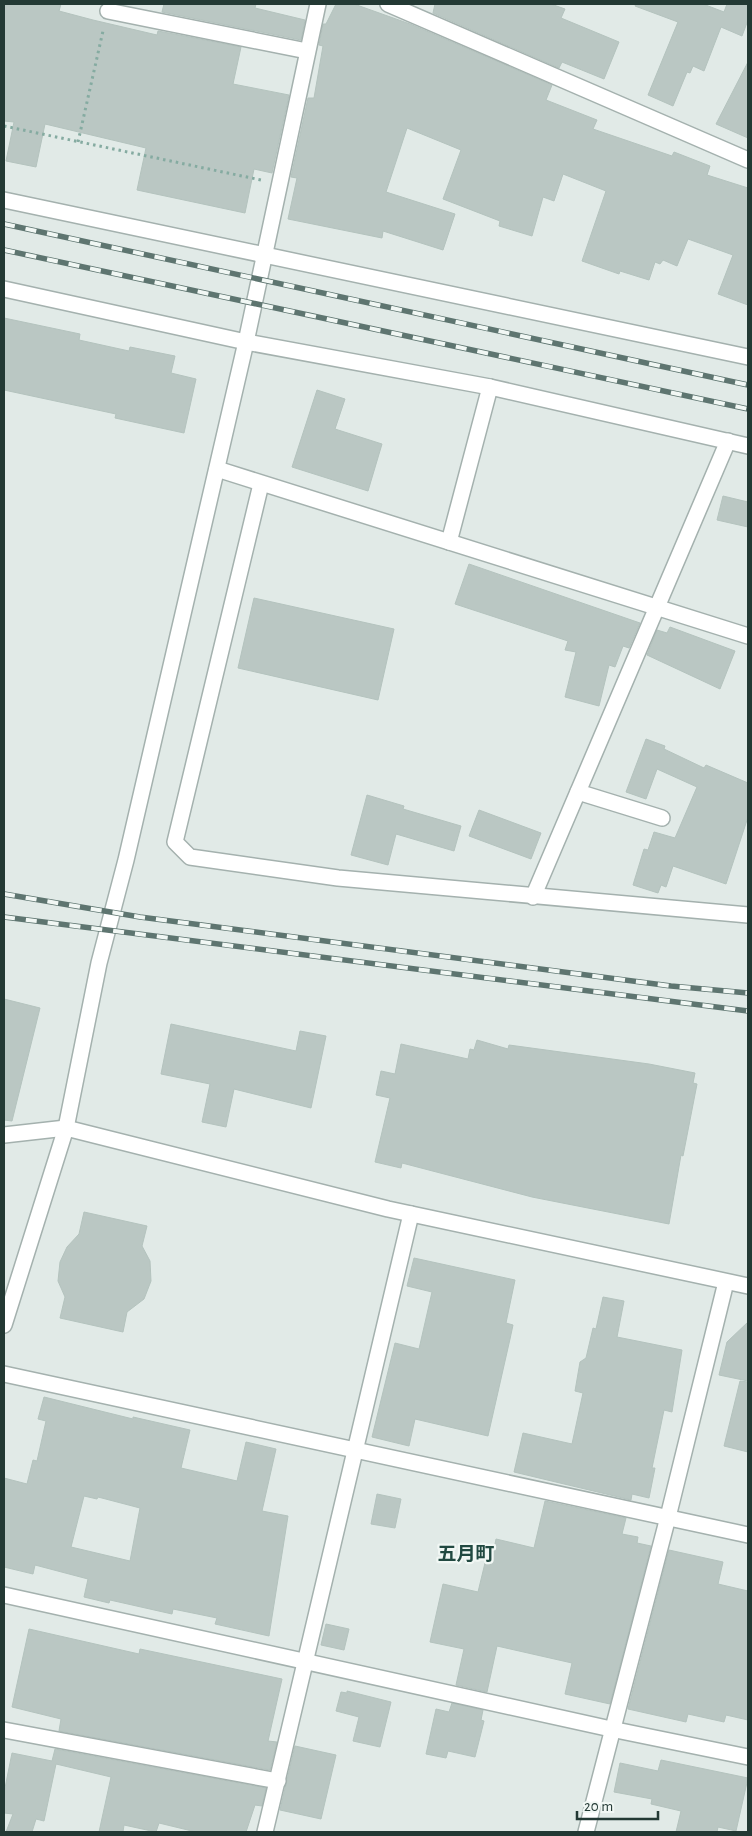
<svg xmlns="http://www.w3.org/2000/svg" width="752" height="1836" viewBox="0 0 752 1836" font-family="'Alegreya Sans','Noto Sans JP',sans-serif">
<rect width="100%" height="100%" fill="#e1eae7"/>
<g fill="#bac7c3" stroke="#b4c3be" fill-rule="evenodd">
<path d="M 4,4 L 61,4 L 59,11 L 93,20 L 157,35 L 158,31 L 241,47 L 233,84 L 289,95 L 272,173 L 254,169 L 245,213 L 137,190 L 146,148 L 45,124 L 36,167 L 6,161 L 14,122 L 4,121 Z"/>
<path d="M 164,4 L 256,4 L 255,8 L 305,20 L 301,40 L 162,12 Z"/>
<path d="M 336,4 L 354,4 L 410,24 L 552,85 L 546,100 L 597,120 L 593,129 L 672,156 L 674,152 L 710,166 L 707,175 L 748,188 L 748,305 L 718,294 L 733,255 L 688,239 L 677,266 L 663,260 L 660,264 L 655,262 L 649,280 L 620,271 L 619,274 L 582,261 L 606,191 L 563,174 L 554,201 L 543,197 L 532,236 L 499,226 L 500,221 L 443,199 L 461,150 L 407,128 L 386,192 L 455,214 L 443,250 L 383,231 L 382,238 L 288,219 L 297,178 L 291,177 L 308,98 L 314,98 L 323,46 L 319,45 L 323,24 L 326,24 Z"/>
<path d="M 435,4 L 551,4 L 565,9 L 561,18 L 619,42 L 604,79 L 562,62 L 559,68 L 433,13 Z"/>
<path d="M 636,4 L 703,4 L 724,12 L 727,4 L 748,4 L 748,20 L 742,36 L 721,27 L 704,71 L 693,66 L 690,73 L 687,72 L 673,106 L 648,95 L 678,22 L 635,6 Z"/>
<path d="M 748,62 L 748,138 L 716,124 Z"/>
<path d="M 4,318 L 80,334 L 79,340 L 129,351 L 130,347 L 175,356 L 171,373 L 196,379 L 184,433 L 115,418 L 116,414 L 4,390 Z"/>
<path d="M 317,390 L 345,399 L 335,429 L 382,444 L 368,491 L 292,467 Z"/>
<path d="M 723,496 L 748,502 L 748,527 L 717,520 Z"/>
<path d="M 469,564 L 640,623 L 629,648 L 623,646 L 615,667 L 609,665 L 599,706 L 565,697 L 576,652 L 565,650 L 568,641 L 455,604 Z"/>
<path d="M 254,598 L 394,629 L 378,700 L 238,668 Z"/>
<path d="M 670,627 L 735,651 L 720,689 L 647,655 L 657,630 L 667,633 Z"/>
<path d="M 646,739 L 665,746 L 664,749 L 704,768 L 706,765 L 748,783 L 748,817 L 726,884 L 673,866 L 666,887 L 661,885 L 658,893 L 633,885 L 644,849 L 648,850 L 654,832 L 675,838 L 697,787 L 657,769 L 646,799 L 626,792 Z"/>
<path d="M 367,795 L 404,806 L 403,809 L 461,826 L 454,851 L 396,834 L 388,865 L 351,855 Z"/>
<path d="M 479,810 L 541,833 L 531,859 L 469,836 Z"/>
<path d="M 4,999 L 40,1008 L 12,1121 L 4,1120 Z"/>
<path d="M 171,1024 L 296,1051 L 300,1031 L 326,1036 L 311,1108 L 234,1089 L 226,1127 L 202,1122 L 210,1084 L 161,1074 Z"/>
<path d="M 477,1040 L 508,1049 L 509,1045 L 649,1064 L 695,1073 L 693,1083 L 697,1084 L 683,1156 L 681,1155 L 669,1224 L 532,1197 L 402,1163 L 401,1168 L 375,1162 L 390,1098 L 376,1095 L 381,1071 L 395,1074 L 401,1044 L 468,1059 L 470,1049 L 474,1050 Z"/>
<path d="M 84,1212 L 147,1226 L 142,1246 L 150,1261 L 151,1281 L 144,1299 L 127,1312 L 123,1332 L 60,1318 L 65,1297 L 58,1281 L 60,1262 L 67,1247 L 79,1234 Z"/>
<path d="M 414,1258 L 515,1280 L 506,1323 L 513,1325 L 510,1339 L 488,1436 L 415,1419 L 409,1446 L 372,1437 L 395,1343 L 419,1349 L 432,1292 L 407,1286 Z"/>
<path d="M 603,1297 L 624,1301 L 617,1337 L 682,1350 L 672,1412 L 664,1410 L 652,1468 L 655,1468 L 649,1498 L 632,1494 L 631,1500 L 514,1472 L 523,1433 L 572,1444 L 583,1393 L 575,1391 L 580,1362 L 586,1358 L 593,1328 L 596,1329 Z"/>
<path d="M 748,1322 L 748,1381 L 719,1375 L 727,1342 Z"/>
<path d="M 740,1381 L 748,1382 L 748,1452 L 724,1446 Z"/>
<path d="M 44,1397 L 133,1419 L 133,1417 L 190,1430 L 181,1468 L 237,1481 L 246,1442 L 276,1449 L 262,1511 L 288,1516 L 269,1636 L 215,1624 L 217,1618 L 173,1609 L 172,1614 L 110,1600 L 109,1603 L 84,1597 L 88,1579 L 35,1565 L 33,1574 L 4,1567 L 4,1478 L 27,1484 L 33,1460 L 37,1461 L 46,1421 L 38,1419 ZM 84,1496 L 97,1499 L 98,1497 L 140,1508 L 130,1561 L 71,1547 Z"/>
<path d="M 377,1494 L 401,1499 L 395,1528 L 371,1524 Z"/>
<path d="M 545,1501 L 626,1518 L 622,1534 L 638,1537 L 637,1543 L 651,1546 L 610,1704 L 565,1694 L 572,1663 L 497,1646 L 487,1692 L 456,1685 L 464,1649 L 430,1642 L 443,1584 L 478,1592 L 485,1563 L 491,1564 L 496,1539 L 534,1548 Z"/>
<path d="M 669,1550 L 723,1562 L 718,1584 L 748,1591 L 748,1720 L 726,1715 L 724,1722 L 688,1714 L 686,1722 L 628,1709 Z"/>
<path d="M 326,1624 L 349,1629 L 344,1650 L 321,1645 Z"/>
<path d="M 29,1629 L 139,1654 L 140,1649 L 282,1679 L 268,1741 L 277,1742 L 270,1770 L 59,1731 L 61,1719 L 12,1707 Z"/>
<path d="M 347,1691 L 391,1702 L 380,1747 L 353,1741 L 359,1717 L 336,1711 L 341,1692 L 347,1693 Z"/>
<path d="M 452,1703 L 483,1710 L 481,1720 L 484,1721 L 475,1757 L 448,1751 L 446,1758 L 426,1754 L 436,1709 L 449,1712 Z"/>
<path d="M 295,1746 L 336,1755 L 321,1819 L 280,1810 Z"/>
<path d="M 55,1749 L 266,1788 L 262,1806 L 255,1805 L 246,1832 L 196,1832 L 159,1823 L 156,1832 L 124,1825 L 123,1832 L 99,1832 L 111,1777 L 56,1764 L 44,1821 L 36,1819 L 32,1832 L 6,1832 L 13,1814 L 4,1813 L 4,1793 L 12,1753 L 52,1761 Z"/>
<path d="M 661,1760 L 748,1778 L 736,1831 L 718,1827 L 717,1832 L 676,1832 L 681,1811 L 651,1804 L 652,1799 L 614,1792 L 620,1763 L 658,1771 Z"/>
</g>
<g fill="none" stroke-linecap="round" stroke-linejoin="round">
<g stroke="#a4b1ae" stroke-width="18">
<g id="minor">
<path d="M 388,4 L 748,160"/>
<path d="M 108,11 L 307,51"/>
<path d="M 4,200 L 748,357"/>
<path d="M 4,289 L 246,342 L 490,387 L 748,446"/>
<path d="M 217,469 L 748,636"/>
<path d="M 261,484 L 175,842 L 190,857 L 338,878 L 748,915"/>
<path d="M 449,542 L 490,387"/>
<path d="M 578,792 L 662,818"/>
<path d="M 533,897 L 728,441"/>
<path d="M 4,1135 L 66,1128 L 388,1209 L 748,1286"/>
<path d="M 4,1325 L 66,1128 L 99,963 L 126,860 L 246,342 L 318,4"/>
<path d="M 4,1374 L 748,1535"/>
<path d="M 4,1595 L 611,1729 L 748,1757"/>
<path d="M 4,1730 L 278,1781"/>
<path d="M 265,1832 L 411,1214"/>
<path d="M 586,1832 L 668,1517 L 726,1282"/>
</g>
</g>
<g stroke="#85aba1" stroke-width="3" stroke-dasharray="2.5 4" stroke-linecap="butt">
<path d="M 4,126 L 261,180"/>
<path d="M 78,142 L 103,31"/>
</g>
<use href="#minor" stroke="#fff" stroke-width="15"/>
<g stroke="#5e7570" stroke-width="5.5">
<g id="rail">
<path d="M 4,224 L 748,385"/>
<path d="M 4,250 L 748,409"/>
<path d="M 4,894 L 140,917 L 671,986 L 748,993"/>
<path d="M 4,917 L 748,1011"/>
</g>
</g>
<use href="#rail" stroke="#f1f7f4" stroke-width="4" stroke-dasharray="11" stroke-linecap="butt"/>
</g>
<g text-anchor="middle" stroke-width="4.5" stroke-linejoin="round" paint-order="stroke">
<g font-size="19" font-weight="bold" fill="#214941" stroke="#f1f7f4">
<text x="466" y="1560">五月町</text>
</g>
</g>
<rect width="752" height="1836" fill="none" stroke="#233934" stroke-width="10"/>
<path d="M577 1811v8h81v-8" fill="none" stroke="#233934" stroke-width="2.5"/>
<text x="584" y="1811" font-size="15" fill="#233934" stroke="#f1f7f4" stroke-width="4" paint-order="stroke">20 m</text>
</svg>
